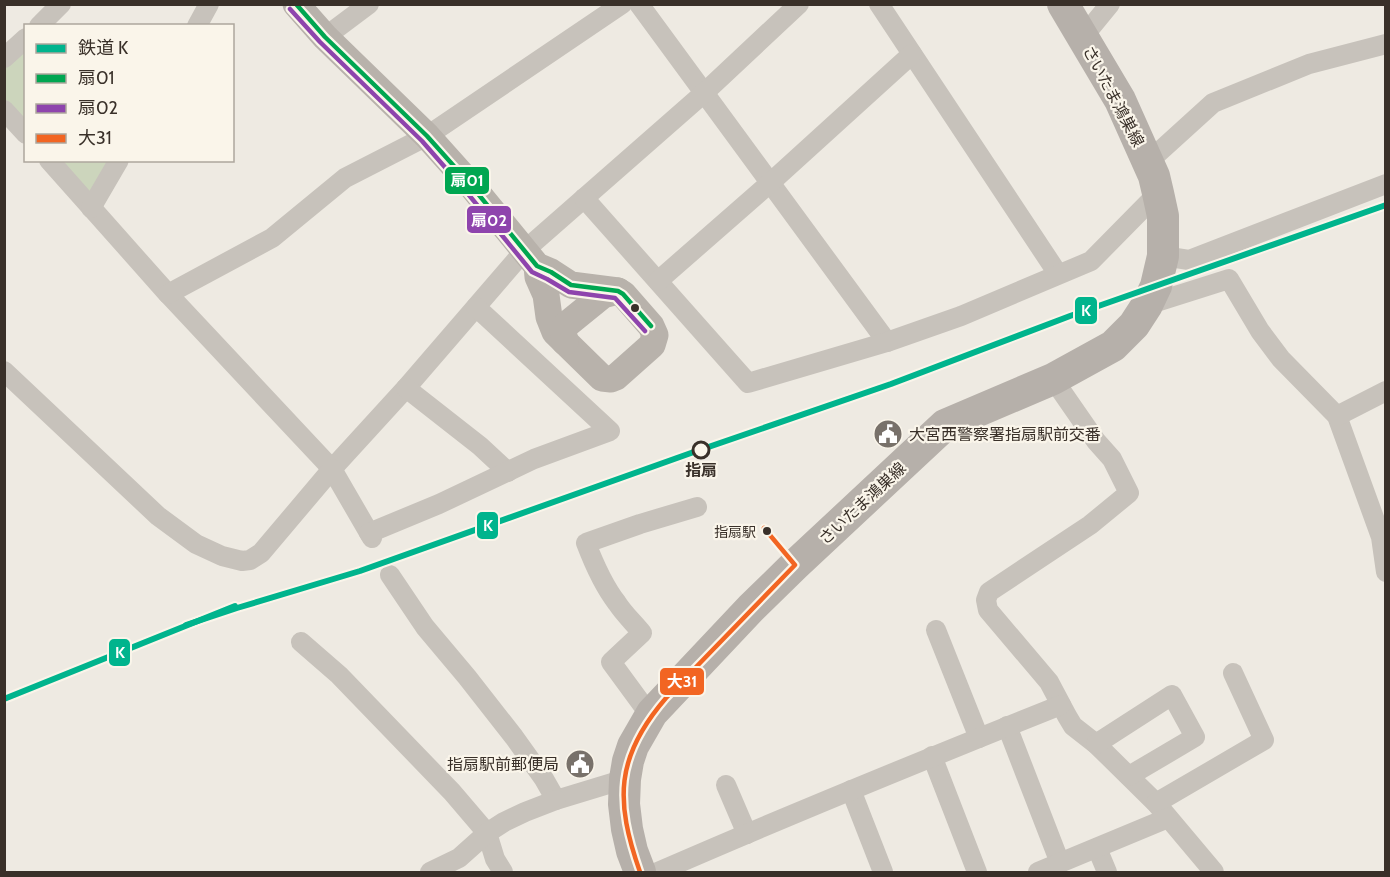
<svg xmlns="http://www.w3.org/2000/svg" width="1390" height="877" viewBox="0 0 1390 877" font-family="Cabin,'Noto Sans JP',sans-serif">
<rect width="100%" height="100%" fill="#eeeae2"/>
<g fill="#ccd5bc">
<path d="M 25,46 L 25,124 L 5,100 L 4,67 Z"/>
<path d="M 57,161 L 111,161 L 90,198 Z"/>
</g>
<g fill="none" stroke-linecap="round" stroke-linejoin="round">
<g stroke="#c7c2bb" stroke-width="20">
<path d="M 639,4 L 887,342"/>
<path d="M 879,4 L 1058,274"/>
<path d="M 39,26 L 61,4"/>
<path d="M 197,26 L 209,4"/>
<path d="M 325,37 L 369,4"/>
<path d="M 1083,37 L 1110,4"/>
<path d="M 4,58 L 26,38"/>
<path d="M 4,110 L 26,134"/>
<path d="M 49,160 L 168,294 L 332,469 L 406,388 L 525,250 L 704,93 L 799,4"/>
<path d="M 1148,162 L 1213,103 L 1309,64 L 1386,44"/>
<path d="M 584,198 L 748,383 L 887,342 L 961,316 L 1091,261 L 1158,193"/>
<path d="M 91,208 L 119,160"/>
<path d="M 1163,256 L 1189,260 L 1386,184"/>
<path d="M 658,281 L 770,183 L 912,54"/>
<path d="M 168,294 L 272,238 L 345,178 L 427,136 L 622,4"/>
<path d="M 1147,305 L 1229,279 L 1260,331 L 1281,359 L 1337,416 L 1381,537 L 1386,572"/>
<path d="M 4,371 L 158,516 L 196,544 L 222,556 L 242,561 L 250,560 L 261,553 L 332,469 L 372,538"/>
<path d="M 1053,379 L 1096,441 L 1112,459 L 1129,493 L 1090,525 L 989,592 L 986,600 L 988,610 L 1049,682 L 1067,716 L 1073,726 L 1096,744 L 1156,803 L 1214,872"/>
<path d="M 406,388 L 480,446 L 508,472"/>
<path d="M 1337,416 L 1386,391"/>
<path d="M 369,533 L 439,504 L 534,459 L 610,431 L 476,307"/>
<path d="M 390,575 L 425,627 L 467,677 L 514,737 L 544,779 L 556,800 L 625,779"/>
<path d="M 936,630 L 979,738"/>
<path d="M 301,642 L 339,675 L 452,792 L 487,833 L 495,859 L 503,872"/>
<path d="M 652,713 L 644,707 L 611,662 L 642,633 C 634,623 624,614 617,603 C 603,585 594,564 586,543 L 640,524 L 697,507"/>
<path d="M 1007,726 L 1060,863"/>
<path d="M 1096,744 L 1172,695 L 1195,737 L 1129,776"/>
<path d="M 932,756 L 977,872"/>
<path d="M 726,785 L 747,834"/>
<path d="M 851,790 L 883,872"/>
<path d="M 1156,803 L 1264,740 L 1233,673"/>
<path d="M 1097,848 L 1107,872"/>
<path d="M 430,872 L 459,858 L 487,833 L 504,822 L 525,812 L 556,800"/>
<path d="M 658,872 C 791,814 926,759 1061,705"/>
<path d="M 1038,872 L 1168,818"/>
</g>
<g stroke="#b8b2ab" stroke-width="27">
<path d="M 296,4 L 325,37 L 427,136 L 470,184 L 537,266 L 551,272 L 571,285 L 618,291 L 623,294 L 651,326 L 655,335 L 652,345 L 616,377 L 611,379 L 602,378 L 555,332 L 549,317 L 546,295 L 538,277 L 537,266"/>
<path d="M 565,342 L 563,330 L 566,325 L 603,295 L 618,291"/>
</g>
<path stroke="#b6b0aa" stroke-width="32" d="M 640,872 L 632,851 L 627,829 L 624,804 L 625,779 L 628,761 L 633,746 L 652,713 L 751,608 L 795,565 L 945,425 L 1053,379 L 1113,346 L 1134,325 L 1147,305 L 1156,286 L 1163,256 L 1163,216 L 1158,193 L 1154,176 L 1120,100 L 1063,4"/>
<g stroke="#faf5ea" stroke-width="9">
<path id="bus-1" d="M 296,4 L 325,37 L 427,136 L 470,184 L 537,266 L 551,272 L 571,285 L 618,291 L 623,294 L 651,326"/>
</g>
<g stroke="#faf5ea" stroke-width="9">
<path id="bus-2" d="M 290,9 L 320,42 L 422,141 L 464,189 L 532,272 L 547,279 L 569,292 L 615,298 L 645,331"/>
</g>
<g stroke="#faf5ea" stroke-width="9">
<path id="bus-3" d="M 640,872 C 615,801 615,757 666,698 L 795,565 L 764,528"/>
</g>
<use href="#bus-1" stroke="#00a651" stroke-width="4.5"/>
<use href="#bus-2" stroke="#8e44ad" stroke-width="4.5"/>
<use href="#bus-3" stroke="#f26522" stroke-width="4.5"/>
<g stroke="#faf5ea" stroke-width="10">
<g id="rail-1">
<path d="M 186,625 L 237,608 L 360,571 L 691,453 L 891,384 L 1070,316 L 1386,205"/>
<path d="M 4,699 L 235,606"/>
</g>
</g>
<use href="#rail-1" stroke="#00b48d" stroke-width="6"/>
</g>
<defs>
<g id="civic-disc" transform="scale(1.5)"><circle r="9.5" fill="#78716a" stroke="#faf5ea"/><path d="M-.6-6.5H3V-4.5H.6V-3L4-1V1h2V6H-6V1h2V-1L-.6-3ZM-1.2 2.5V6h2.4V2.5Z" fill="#fff"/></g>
</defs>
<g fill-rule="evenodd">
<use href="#civic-disc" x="888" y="434"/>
<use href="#civic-disc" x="580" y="764"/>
</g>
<g fill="#393029" stroke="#faf5ea" stroke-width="2">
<circle cx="635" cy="308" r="5"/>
<circle cx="767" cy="531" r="5"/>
</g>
<circle fill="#faf5ea" stroke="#393029" stroke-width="3" cx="701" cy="450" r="8"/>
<g text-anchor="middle" stroke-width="4.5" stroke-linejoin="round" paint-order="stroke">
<g font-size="14" fill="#393029" stroke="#faf5ea" text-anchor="end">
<text x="756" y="537">指扇駅</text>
</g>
<g font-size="16" fill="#393029" stroke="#faf5ea">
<text transform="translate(1114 96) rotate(62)" y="6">さいたま鴻巣線</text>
<text transform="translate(862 503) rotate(-43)" y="6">さいたま鴻巣線</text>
</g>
<g font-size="16" fill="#393029" stroke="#faf5ea" text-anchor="start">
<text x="909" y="440">大宮西警察署指扇駅前交番</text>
<text x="559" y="770" text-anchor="end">指扇駅前郵便局</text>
</g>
<g font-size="16" font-weight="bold" fill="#393029" stroke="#faf5ea">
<text x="701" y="476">指扇</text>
</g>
</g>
<g stroke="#faf5ea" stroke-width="2">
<rect x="444" y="166" width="46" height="29" rx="6" fill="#00a651"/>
<rect x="466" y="205" width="46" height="29" rx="6" fill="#8e44ad"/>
<rect x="1074" y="296" width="24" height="29" rx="6" fill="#00b48d"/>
<rect x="476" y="511" width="23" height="29" rx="6" fill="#00b48d"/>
<rect x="108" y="638" width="23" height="29" rx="6" fill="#00b48d"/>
<rect x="659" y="667" width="46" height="29" rx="6" fill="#f26522"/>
</g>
<g font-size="16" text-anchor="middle" font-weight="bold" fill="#fff">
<text x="467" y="186">扇01</text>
<text x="489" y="226">扇02</text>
<text x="1086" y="316">K</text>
<text x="488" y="531">K</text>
<text x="120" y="658">K</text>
<text x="682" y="687">大31</text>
</g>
<rect width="1390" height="877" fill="none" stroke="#393029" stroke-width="12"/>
<rect x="24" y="24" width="210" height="138" fill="#faf5ea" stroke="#ada69d" stroke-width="1.5"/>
<rect x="36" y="44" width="30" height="9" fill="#00b48d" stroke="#ada69d" stroke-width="1.5"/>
<text x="78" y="54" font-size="18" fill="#393029">鉄道 K</text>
<rect x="36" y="74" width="30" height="9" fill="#00a651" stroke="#ada69d" stroke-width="1.5"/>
<text x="78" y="84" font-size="18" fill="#393029">扇01</text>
<rect x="36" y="104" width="30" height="9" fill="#8e44ad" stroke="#ada69d" stroke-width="1.5"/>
<text x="78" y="114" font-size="18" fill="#393029">扇02</text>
<rect x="36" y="134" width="30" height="9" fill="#f26522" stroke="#ada69d" stroke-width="1.5"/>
<text x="78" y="144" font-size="18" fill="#393029">大31</text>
</svg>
